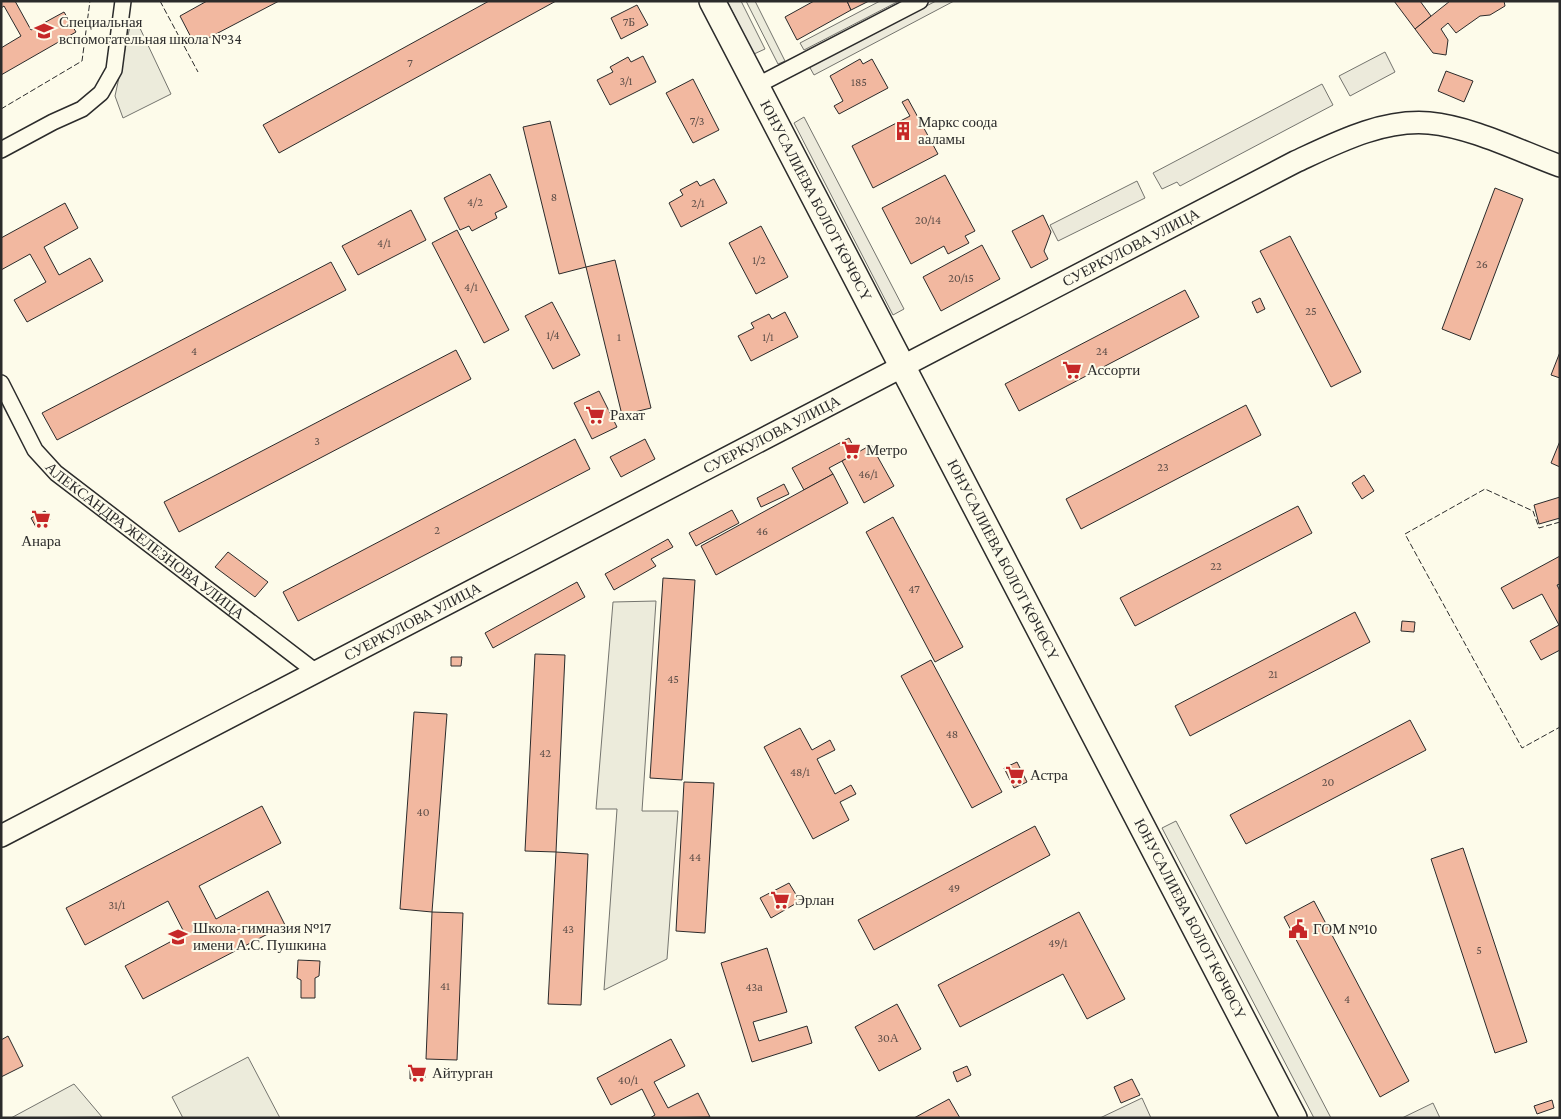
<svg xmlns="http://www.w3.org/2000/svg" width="1561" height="1119" viewBox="0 0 1561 1119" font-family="'Crimson Pro',serif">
<rect width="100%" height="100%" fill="#fdfbea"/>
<g fill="#ecebdb" stroke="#74746e">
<path d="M 746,1 L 755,1 L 785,61 L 778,64 Z"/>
<path d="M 138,24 L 171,94 L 123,118 L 115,96 L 130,26 Z"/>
<path d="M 656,601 L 642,811 L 678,811 L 667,959 L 604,990 L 617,809 L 596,809 L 613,602 Z"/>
<path d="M 1176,821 L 1331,1118 L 1314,1118 L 1162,828 Z"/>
<path d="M 248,1057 L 280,1118 L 183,1118 L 172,1097 Z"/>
<path d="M 74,1084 L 102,1117 L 11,1118 Z"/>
</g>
<g fill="#eceadb" stroke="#74746e">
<path d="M 727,1 L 741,1 L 765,49 L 754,54 Z"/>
<path d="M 880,1 L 899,1 L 804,50 L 800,43 Z"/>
<path d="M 936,1 L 954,1 L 814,75 L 809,66 Z"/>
<path d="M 1385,52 L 1395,72 L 1350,96 L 1339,76 Z"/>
<path d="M 1322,84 L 1333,105 L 1180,186 L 1177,182 L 1162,189 L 1153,173 Z"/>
<path d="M 804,117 L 904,309 L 893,315 L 794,123 Z"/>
<path d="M 1137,181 L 1145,198 L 1058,241 L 1050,225 Z"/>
<path d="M 1142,1098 L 1151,1118 L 1100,1118 Z"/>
<path d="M 1433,1103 L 1440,1118 L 1402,1118 Z"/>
</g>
<g fill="#f2b8a0" stroke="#2b2b2b">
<path d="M 1,1 L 15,1 L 31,30 L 64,12 L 76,32 L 1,75 L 1,48 L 21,36 L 4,6 L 1,8 Z"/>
<path d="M 207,1 L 279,1 L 195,45 L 180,16 Z"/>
<path d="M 489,1 L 556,1 L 279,153 L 263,125 Z"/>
<path d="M 814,1 L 847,1 L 851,10 L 797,40 L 785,17 Z"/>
<path d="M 847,1 L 869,1 L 851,10 Z"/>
<path d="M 1394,1 L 1420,1 L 1431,16 L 1415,29 Z"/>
<path d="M 1450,1 L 1504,1 L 1505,6 L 1490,15 L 1480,16 L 1456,33 L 1448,23 L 1441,29 L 1448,40 L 1446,55 L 1433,53 L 1415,29 Z"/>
<path d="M 637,5 L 648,25 L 621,39 L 611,18 Z"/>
<path d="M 643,56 L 656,82 L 610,105 L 597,80 L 613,72 L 610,67 L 628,57 L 631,62 Z"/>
<path d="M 860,59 L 863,64 L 872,59 L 888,88 L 839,114 L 834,106 L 843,101 L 830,76 Z"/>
<path d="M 1446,71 L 1473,81 L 1464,102 L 1438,91 Z"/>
<path d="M 693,79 L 719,130 L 693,143 L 666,93 Z"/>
<path d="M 908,99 L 938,154 L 873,188 L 852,146 L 910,116 L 902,102 Z"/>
<path d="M 550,121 L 586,267 L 559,274 L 523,127 Z"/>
<path d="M 490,174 L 507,207 L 495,213 L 497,218 L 472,231 L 469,226 L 460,230 L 444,198 Z"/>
<path d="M 945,175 L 975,231 L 965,236 L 969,243 L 948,254 L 944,246 L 911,264 L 882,208 Z"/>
<path d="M 714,179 L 727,203 L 681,227 L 669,203 L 683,195 L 680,190 L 697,181 L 700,186 Z"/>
<path d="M 1495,188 L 1523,199 L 1470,340 L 1442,329 Z"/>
<path d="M 65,203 L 78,228 L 44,247 L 59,275 L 90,258 L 103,281 L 27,322 L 14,300 L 46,282 L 30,254 L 1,270 L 1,238 Z"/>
<path d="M 411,210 L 426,240 L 358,275 L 342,246 Z"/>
<path d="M 1043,215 L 1051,232 L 1044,251 L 1048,259 L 1031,268 L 1012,231 Z"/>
<path d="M 761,226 L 788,277 L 756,294 L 729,243 Z"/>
<path d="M 457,230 L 509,330 L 484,343 L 432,243 Z"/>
<path d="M 1290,236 L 1361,372 L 1331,387 L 1260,251 Z"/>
<path d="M 982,245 L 1000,279 L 941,311 L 923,277 Z"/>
<path d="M 615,260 L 651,408 L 622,415 L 586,267 Z"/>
<path d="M 331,262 L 346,290 L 57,440 L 42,413 Z"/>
<path d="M 1185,290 L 1199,317 L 1019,411 L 1005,384 Z"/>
<path d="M 1260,298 L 1265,309 L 1257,313 L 1252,302 Z"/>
<path d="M 552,302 L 580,355 L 553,369 L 525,316 Z"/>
<path d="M 785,312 L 798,337 L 751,361 L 738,336 L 754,328 L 751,323 L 769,314 L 772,319 Z"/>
<path d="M 456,350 L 471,379 L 179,532 L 164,502 Z"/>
<path d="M 1560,352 L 1560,378 L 1551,375 Z"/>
<path d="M 599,391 L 617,427 L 592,439 L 574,403 Z"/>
<path d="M 1246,405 L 1261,435 L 1081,529 L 1066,499 Z"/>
<path d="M 849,438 L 857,453 L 829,468 L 833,474 L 804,490 L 792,468 Z"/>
<path d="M 575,439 L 590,469 L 298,621 L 283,592 Z"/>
<path d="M 645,439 L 655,459 L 621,477 L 610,457 Z"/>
<path d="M 1560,441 L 1560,467 L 1551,463 Z"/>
<path d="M 871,445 L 894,486 L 864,503 L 842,461 Z"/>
<path d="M 833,474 L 848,503 L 716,575 L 701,546 Z"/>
<path d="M 1364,475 L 1374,491 L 1362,499 L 1352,483 Z"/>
<path d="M 784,484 L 789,494 L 761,507 L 757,498 Z"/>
<path d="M 1560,497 L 1560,518 L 1539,524 L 1534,505 Z"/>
<path d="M 1298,506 L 1312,533 L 1135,626 L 1120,598 Z"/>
<path d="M 732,510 L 739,523 L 696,546 L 689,533 Z"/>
<path d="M 45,511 L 50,520 L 36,527 L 31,518 Z"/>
<path d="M 893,517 L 963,647 L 935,662 L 866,532 Z"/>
<path d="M 668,539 L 673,547 L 651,559 L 656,566 L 614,590 L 605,574 Z"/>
<path d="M 228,552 L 268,582 L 255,597 L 215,567 Z"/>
<path d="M 1560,556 L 1560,584 L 1557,585 L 1560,591 L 1560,650 L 1541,660 L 1530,641 L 1559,625 L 1542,594 L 1513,609 L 1501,588 Z"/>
<path d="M 663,578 L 695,580 L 682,780 L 650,778 Z"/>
<path d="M 577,582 L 585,597 L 493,648 L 485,633 Z"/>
<path d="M 1355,612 L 1370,642 L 1190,736 L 1175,706 Z"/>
<path d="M 1402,621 L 1415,622 L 1414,632 L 1401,631 Z"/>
<path d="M 535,654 L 565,655 L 556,852 L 525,851 Z"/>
<path d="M 451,657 L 462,657 L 461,666 L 451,666 Z"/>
<path d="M 931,660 L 1002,792 L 972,808 L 901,676 Z"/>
<path d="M 414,712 L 447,714 L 432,912 L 400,909 Z"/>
<path d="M 1410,720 L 1426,750 L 1246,844 L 1230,815 Z"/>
<path d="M 800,728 L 812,750 L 830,740 L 835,750 L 817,759 L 835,794 L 851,785 L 856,794 L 840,802 L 849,820 L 813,839 L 764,747 Z"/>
<path d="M 1017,762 L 1027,782 L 1014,788 L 1004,768 Z"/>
<path d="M 684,782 L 714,783 L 705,933 L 676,931 Z"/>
<path d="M 262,806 L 281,843 L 199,886 L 216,919 L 268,891 L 285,925 L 143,999 L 125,966 L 185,934 L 168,901 L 85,945 L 66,908 Z"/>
<path d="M 1035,826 L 1050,855 L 874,950 L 858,920 Z"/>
<path d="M 1463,848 L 1527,1042 L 1495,1053 L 1431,859 Z"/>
<path d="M 556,852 L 588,854 L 581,1005 L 548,1004 Z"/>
<path d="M 789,883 L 800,901 L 771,918 L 760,898 Z"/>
<path d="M 1314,901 L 1409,1081 L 1380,1097 L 1284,917 Z"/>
<path d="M 432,912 L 463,913 L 457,1060 L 426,1059 Z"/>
<path d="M 1079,912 L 1125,999 L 1087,1019 L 1063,974 L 960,1027 L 938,985 Z"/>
<path d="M 767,948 L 787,1012 L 753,1022 L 759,1041 L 807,1026 L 812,1043 L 752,1062 L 721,963 Z"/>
<path d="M 298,960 L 320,961 L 319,976 L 315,978 L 315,998 L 301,998 L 301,980 L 297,978 Z"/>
<path d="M 897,1004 L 921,1049 L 879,1071 L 855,1027 Z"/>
<path d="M 8,1036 L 23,1066 L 1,1077 L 1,1040 Z"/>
<path d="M 671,1039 L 685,1066 L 654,1082 L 668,1108 L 698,1093 L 710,1117 L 650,1118 L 655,1115 L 642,1089 L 611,1105 L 597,1078 Z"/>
<path d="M 967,1066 L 971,1075 L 957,1082 L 953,1072 Z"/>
<path d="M 410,1068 L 425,1068 L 425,1078 L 410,1079 Z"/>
<path d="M 1132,1079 L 1140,1095 L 1121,1103 L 1114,1087 Z"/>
<path d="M 949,1099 L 960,1118 L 914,1118 Z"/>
<path d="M 1552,1100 L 1554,1108 L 1537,1114 L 1534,1106 Z"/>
</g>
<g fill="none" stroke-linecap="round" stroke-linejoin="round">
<g stroke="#2b2b2b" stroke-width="18">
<g id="street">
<path d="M 756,86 L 920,1"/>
<path d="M 1,150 L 53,122 L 82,109 L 101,93 L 114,70 L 123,1"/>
<path id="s1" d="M 1,383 L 35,450 L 56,473 L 316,672"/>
</g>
</g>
<g stroke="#2b2b2b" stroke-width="24">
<g id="secondary">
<path id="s2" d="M 1,836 L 1295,162 C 1336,143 1382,119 1429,123 C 1472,127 1519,151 1560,166"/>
</g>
</g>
<g stroke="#2b2b2b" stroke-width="28">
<g id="primary">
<path id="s3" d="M 712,1 L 1294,1118"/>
</g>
</g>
<use href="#street" stroke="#fdfbea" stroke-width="15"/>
<use href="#secondary" stroke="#fdfbea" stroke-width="21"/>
<use href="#primary" stroke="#fdfbea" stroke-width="25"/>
<g stroke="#2b2b2b" stroke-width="1" stroke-dasharray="6 2.5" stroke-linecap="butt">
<path d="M 160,1 L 198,72"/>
<path d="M 1,109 L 82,61 L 90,1"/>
<path d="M 1560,522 L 1539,528 L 1533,511 L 1485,489 L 1405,534 L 1522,748 L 1560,727"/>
</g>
</g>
<defs>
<g id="school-bare" transform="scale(1.5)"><path d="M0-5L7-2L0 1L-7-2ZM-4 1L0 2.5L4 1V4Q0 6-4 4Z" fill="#c62828" stroke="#fdfbea" stroke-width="2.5" paint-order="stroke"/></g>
<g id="building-bare" transform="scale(1.5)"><path d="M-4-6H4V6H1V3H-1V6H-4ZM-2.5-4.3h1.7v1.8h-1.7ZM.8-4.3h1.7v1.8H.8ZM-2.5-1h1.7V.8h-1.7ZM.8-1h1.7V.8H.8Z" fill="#c62828" stroke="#fdfbea" stroke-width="2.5" paint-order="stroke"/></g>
<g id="supermarket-bare" transform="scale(1.5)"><path d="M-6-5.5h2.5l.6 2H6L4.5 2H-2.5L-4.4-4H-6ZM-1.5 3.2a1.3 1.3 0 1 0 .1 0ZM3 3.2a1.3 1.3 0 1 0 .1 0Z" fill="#c62828" stroke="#fdfbea" stroke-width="2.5" paint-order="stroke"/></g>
<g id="civic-bare" transform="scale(1.5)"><path d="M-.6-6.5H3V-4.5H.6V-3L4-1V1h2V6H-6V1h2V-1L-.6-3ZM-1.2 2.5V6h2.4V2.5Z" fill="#c62828" stroke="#fdfbea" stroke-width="2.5" paint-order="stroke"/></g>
</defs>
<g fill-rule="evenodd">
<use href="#school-bare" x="44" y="31"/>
<use href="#building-bare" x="903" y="131"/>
<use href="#supermarket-bare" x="1072" y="370"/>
<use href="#supermarket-bare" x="595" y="415"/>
<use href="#supermarket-bare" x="851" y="450"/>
<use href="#supermarket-bare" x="41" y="519"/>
<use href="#supermarket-bare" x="1015" y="775"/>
<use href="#supermarket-bare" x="780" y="900"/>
<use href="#civic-bare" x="1298" y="929"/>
<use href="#school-bare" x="178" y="937"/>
<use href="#supermarket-bare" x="417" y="1073"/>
</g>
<g text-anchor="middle" stroke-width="4" stroke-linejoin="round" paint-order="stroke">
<g font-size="12" fill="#5d4e48">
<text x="629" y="26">7Б</text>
<text x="410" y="67">7</text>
<text x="626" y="85">3/1</text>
<text x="859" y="86">185</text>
<text x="697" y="125">7/3</text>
<text x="554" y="201">8</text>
<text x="475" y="206">4/2</text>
<text x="698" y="207">2/1</text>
<text x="928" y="224">20/14</text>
<text x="384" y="247">4/1</text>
<text x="759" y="264">1/2</text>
<text x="1482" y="268">26</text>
<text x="961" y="282">20/15</text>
<text x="471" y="291">4/1</text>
<text x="1311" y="315">25</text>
<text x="553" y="339">1/4</text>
<text x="619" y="341">1</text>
<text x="768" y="341">1/1</text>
<text x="194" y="355">4</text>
<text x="1102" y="355">24</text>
<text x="317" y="445">3</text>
<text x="1163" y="471">23</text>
<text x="868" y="478">46/1</text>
<text x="437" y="534">2</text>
<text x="762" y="535">46</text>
<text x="1216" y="570">22</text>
<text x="914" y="593">47</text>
<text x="1273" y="678">21</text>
<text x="673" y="683">45</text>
<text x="952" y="738">48</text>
<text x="545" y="757">42</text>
<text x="800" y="776">48/1</text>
<text x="1328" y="786">20</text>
<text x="423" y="816">40</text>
<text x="695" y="861">44</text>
<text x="954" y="892">49</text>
<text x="117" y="909">31/1</text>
<text x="568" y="933">43</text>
<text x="1058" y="947">49/1</text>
<text x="1479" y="954">5</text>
<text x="445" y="990">41</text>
<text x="754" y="991">43а</text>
<text x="1347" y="1003">4</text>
<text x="888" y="1042">30А</text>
<text x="628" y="1084">40/1</text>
</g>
<g font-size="15" fill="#2b2b2b" stroke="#fdfbea" text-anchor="start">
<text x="59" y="27">Специальная<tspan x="59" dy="17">вспомогательная школа №34</tspan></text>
<text x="918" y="127">Маркс соода<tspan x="918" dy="17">ааламы</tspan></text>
<text x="1087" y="375">Ассорти</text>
<text x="610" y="420">Рахат</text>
<text x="866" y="455">Метро</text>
<text x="41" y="546" text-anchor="middle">Анара</text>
<text x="1030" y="780">Астра</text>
<text x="795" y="905">Эрлан</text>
<text x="193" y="933">Школа-гимназия №17<tspan x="193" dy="17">имени А.С. Пушкина</tspan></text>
<text x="1313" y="934">ГОМ №10</text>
<text x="432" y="1078">Айтурган</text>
</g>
<g font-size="15" fill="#2b2b2b" stroke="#fdfbea">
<text dy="5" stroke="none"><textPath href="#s3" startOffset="225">ЮНУСАЛИЕВА БОЛОТ КӨЧӨСҮ</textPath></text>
<text dy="5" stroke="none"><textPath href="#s2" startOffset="1274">СУЕРКУЛОВА УЛИЦА</textPath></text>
<text dy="5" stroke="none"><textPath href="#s2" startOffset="869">СУЕРКУЛОВА УЛИЦА</textPath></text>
<text dy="5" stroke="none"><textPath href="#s1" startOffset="218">АЛЕКСАНДРА ЖЕЛЕЗНОВА УЛИЦА</textPath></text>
<text dy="5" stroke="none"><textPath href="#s3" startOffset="630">ЮНУСАЛИЕВА БОЛОТ КӨЧӨСҮ</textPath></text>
<text dy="5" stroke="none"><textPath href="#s2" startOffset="464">СУЕРКУЛОВА УЛИЦА</textPath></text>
<text dy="5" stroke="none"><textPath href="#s3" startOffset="1035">ЮНУСАЛИЕВА БОЛОТ КӨЧӨСҮ</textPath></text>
</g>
</g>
<rect width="1561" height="1119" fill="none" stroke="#2b2b2b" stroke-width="5"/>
</svg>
